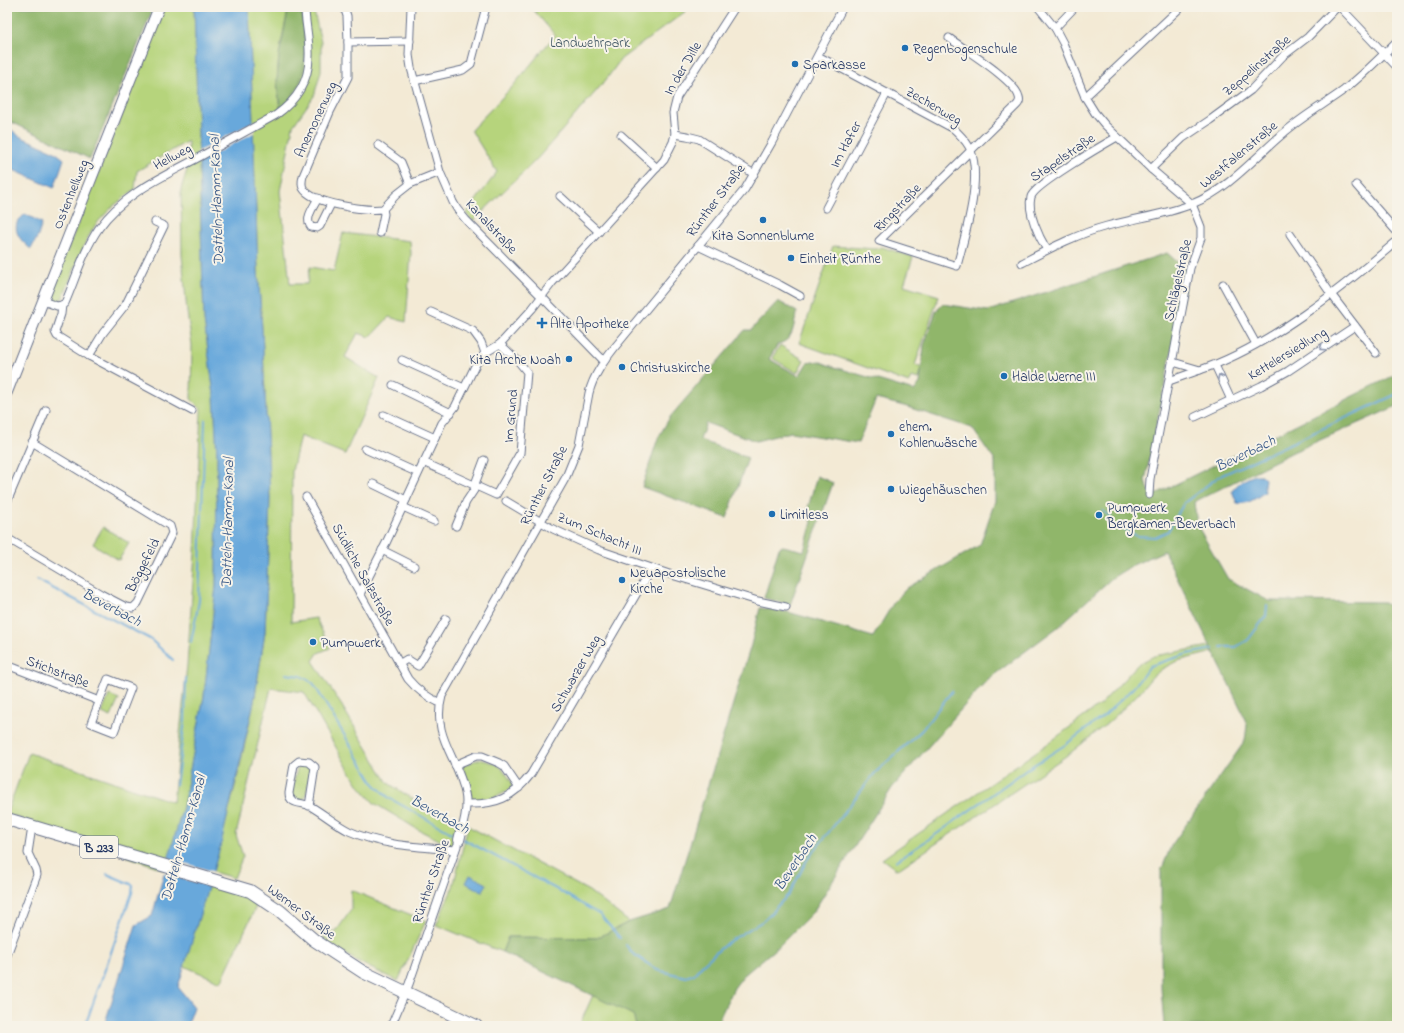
<svg xmlns="http://www.w3.org/2000/svg" width="1404" height="1033" viewBox="0 0 1404 1033" font-family="'Indie Flower',sans-serif">
<rect width="100%" height="100%" fill="#f7f3e8"/>
<filter id="ink" filterUnits="userSpaceOnUse"><feTurbulence type="fractalNoise" baseFrequency=".025" numOctaves="2"/><feDisplacementMap in="SourceGraphic" scale="8" xChannelSelector="R" yChannelSelector="G"/><feConvolveMatrix kernelMatrix="1 2 1 2 8 2 1 2 1" color-interpolation-filters="sRGB"/></filter>
<filter id="wash" filterUnits="userSpaceOnUse"><feTurbulence type="fractalNoise" baseFrequency=".012" numOctaves="4" result="noise"/><feDisplacementMap in="SourceGraphic" scale="16" xChannelSelector="R" yChannelSelector="G"/><feGaussianBlur stdDeviation="0.9" result="paint"/><feColorMatrix in="noise" values="0 0 0 0 0 0 0 0 0 0 0 0 0 0 0 0 0 1.4 0 .05"/><feComposite in="paint" operator="in"/></filter>
<g filter="url(#wash)">
<rect width="100%" height="100%" fill="#f3ead5"/>
<g fill="#b6d47b" stroke="#68826c">
<path d="M 165,7 L 194,7 L 204,320 L 214,395 L 217,456 L 216,586 L 204,696 L 183,807 L 166,870 L 7,814 L 7,812 L 29,753 L 173,802 L 187,665 L 195,553 L 201,409 L 191,399 L 192,345 L 187,312 L 182,255 L 181,189 L 187,170 L 188,141 L 137,171 L 135,189 L 112,207 L 96,224 L 86,241 L 62,299 L 57,301 L 52,298 L 52,288 Z"/>
<path d="M 249,7 L 278,7 L 288,11 C 281,43 273,75 280,107 L 304,32 L 302,14 L 304,7 L 313,7 L 321,42 L 321,71 L 314,96 L 293,126 L 280,191 L 290,284 L 307,284 L 310,267 L 334,271 L 343,233 L 410,241 L 411,253 L 406,322 L 389,317 L 370,337 L 358,333 L 345,357 L 379,378 L 345,454 L 300,436 L 292,471 L 291,622 L 316,618 L 330,648 L 318,653 L 313,661 L 342,706 L 388,783 L 416,801 L 459,823 L 453,847 L 417,829 L 374,803 L 360,787 L 349,770 L 304,692 L 271,688 L 236,835 L 243,856 L 234,878 L 213,872 L 239,771 L 254,702 L 265,632 L 270,498 L 262,329 L 258,270 Z"/>
<path d="M 531,7 L 687,7 L 686,11 L 621,59 L 605,81 L 537,159 L 473,221 L 466,214 L 497,172 L 471,130 L 513,86 L 555,35 Z"/>
<path d="M 833,246 L 876,249 L 882,247 L 913,257 L 904,285 L 939,296 L 915,365 L 922,368 L 919,379 L 911,377 L 909,383 L 799,343 Z"/>
<path d="M 780,345 L 804,360 L 797,373 L 772,358 Z"/>
<path d="M 103,527 L 129,543 L 119,560 L 93,544 Z"/>
<path d="M 1210,646 L 1213,652 L 1177,661 L 1162,669 L 1152,677 L 1138,694 L 1109,722 L 1069,754 L 897,870 L 882,859 L 1050,742 L 1101,704 L 1138,664 L 1154,656 Z"/>
<path d="M 109,695 L 119,699 L 111,717 L 102,713 Z"/>
<path d="M 479,759 C 500,764 501,765 512,783 L 511,789 C 498,797 488,800 472,800 L 469,784 L 462,766 Z"/>
<path d="M 301,764 L 309,765 L 311,769 L 306,795 L 303,801 L 293,798 L 291,794 L 297,769 Z"/>
<path d="M 468,826 L 589,891 L 629,922 L 597,938 L 508,937 L 502,952 L 436,925 L 453,887 Z"/>
<path d="M 210,881 L 260,898 L 221,982 L 184,966 Z"/>
<path d="M 351,890 L 426,921 L 398,981 C 372,969 345,957 323,937 L 327,929 L 335,933 L 351,910 Z"/>
<path d="M 593,995 L 634,1015 L 636,1026 L 579,1026 Z"/>
</g>
<g fill="#90b66b" stroke="#567264">
<path d="M 7,7 L 154,7 L 90,159 L 7,120 Z"/>
<path d="M 288,11 L 302,14 C 305,42 310,73 291,97 C 288,101 285,105 280,108 L 277,81 L 279,55 Z"/>
<path d="M 1167,253 L 1188,271 L 1145,481 L 1152,496 L 1397,374 L 1397,406 L 1293,452 L 1194,502 L 1197,525 L 1228,579 L 1269,601 L 1384,602 L 1397,611 L 1397,1026 L 1164,1026 L 1161,988 L 1161,871 L 1171,846 L 1245,741 L 1247,725 L 1240,707 L 1164,551 L 1133,565 L 1112,578 L 1058,627 L 987,680 L 892,788 L 813,912 L 781,944 L 743,976 L 734,988 L 721,1015 L 717,1026 L 636,1026 L 633,1015 L 502,952 L 508,937 L 597,938 L 629,922 L 670,909 L 751,645 L 760,608 L 788,612 L 873,637 L 894,602 L 907,588 L 980,545 L 995,501 L 995,461 L 972,428 L 904,406 L 876,399 L 858,443 L 791,432 L 756,441 L 706,423 L 700,440 L 748,458 L 727,518 L 642,487 L 658,438 L 670,417 L 745,330 L 751,330 L 778,301 L 797,312 C 793,327 794,340 778,344 L 769,359 L 799,376 L 807,363 L 819,361 L 828,365 L 914,391 L 920,383 L 924,345 L 936,311 L 943,304 L 988,311 Z"/>
<path d="M 817,476 L 833,483 L 790,605 L 764,598 L 779,548 L 783,546 L 804,551 L 812,522 L 806,515 Z"/>
</g>
<g fill="#68a8db" stroke="#426c9c">
<path d="M 194,7 L 249,7 L 258,270 L 262,329 L 270,498 L 265,632 L 254,702 L 220,848 L 178,987 L 194,1007 L 187,1026 L 104,1026 L 136,925 L 152,916 L 183,807 L 204,696 L 216,586 L 217,456 L 214,395 L 204,320 Z"/>
<path d="M 7,126 L 19,136 L 55,152 L 64,159 L 54,188 L 11,169 L 7,168 Z"/>
<path d="M 25,214 L 42,223 L 38,236 L 31,249 C 23,243 12,232 18,221 C 20,219 23,216 25,214 Z"/>
<path d="M 1255,475 L 1261,475 L 1265,479 L 1264,486 L 1265,492 C 1256,498 1248,505 1237,503 L 1232,491 C 1238,483 1245,479 1255,475 Z"/>
<path d="M 470,875 L 487,884 L 482,892 L 466,883 Z"/>
</g>
<g fill="#f3ead5">
<path d="M 255,121 L 255,132 L 198,163 L 197,152 Z"/>
<path d="M 167,858 L 215,872 L 210,886 L 163,873 Z"/>
</g>
<g fill="none" stroke-linecap="round" stroke-linejoin="round">
<g stroke="#68a8db" stroke-width="2">
<path d="M 1103,511 L 1111,517"/>
<path d="M 1119,526 L 1137,536 L 1155,537 L 1168,531 L 1184,503 L 1218,477 L 1397,394"/>
<path d="M 37,580 L 150,639 L 173,660"/>
<path d="M 191,642 L 199,601 L 205,420"/>
<path d="M 1221,647 L 1236,647 L 1248,640 L 1266,616 L 1267,606"/>
<path d="M 286,674 L 301,676 L 313,683 L 374,784 L 389,798 L 457,836"/>
<path d="M 176,785 L 185,720 L 186,678"/>
<path d="M 463,839 L 567,895 L 600,915 L 620,938"/>
<path d="M 896,861 L 938,833 L 1029,768 L 1065,745 L 1105,715 L 1133,688 L 1150,666 L 1187,654 L 1213,649"/>
<path d="M 626,945 L 632,953 L 657,970 L 686,977 L 694,974 L 703,964 L 728,942 L 763,921 L 789,894 L 807,860 L 875,773 L 922,730 L 952,691"/>
<path d="M 85,1026 L 132,893 L 133,885 L 107,874"/>
</g>
</g>
</g>
<g filter="url(#ink)">
<g fill="none" stroke-linecap="round" stroke-linejoin="round">
<g stroke="#677088" stroke-width="9">
<g id="street">
<path d="M 344,7 L 347,16 L 348,42 L 410,41"/>
<path d="M 411,7 L 409,55 L 411,68 L 440,172 L 453,202 L 457,209 L 466,220 L 541,296 L 604,361"/>
<path d="M 1038,7 L 1055,28 L 1063,43 L 1085,97 L 1095,113 L 1105,125 L 1151,169 L 1192,204 L 1201,227 L 1201,238 L 1190,268 L 1150,479 L 1149,495"/>
<path d="M 1340,7 L 1397,67"/>
<path d="M 1055,28 L 1075,7"/>
<path d="M 348,42 L 348,77 L 330,112 L 303,176 C 302,180 301,184 303,188 C 312,204 366,211 383,209 L 396,195 L 410,184 L 440,172"/>
<path d="M 818,56 L 954,129 C 960,135 968,142 971,151 C 982,181 965,235 957,266 L 879,241 L 1017,105 C 1019,103 1020,100 1019,97 C 1015,80 964,49 949,38"/>
<path d="M 414,81 L 463,70 L 471,64 L 472,60 L 486,7"/>
<path d="M 1085,97 L 1181,7"/>
<path d="M 675,134 L 687,136 L 699,139 L 754,174"/>
<path d="M 621,135 L 657,168"/>
<path d="M 378,145 L 401,162 L 410,184"/>
<path d="M 1151,169 L 1183,138 L 1210,120 L 1251,90 L 1283,56 L 1308,37 L 1337,7"/>
<path d="M 1356,185 L 1397,232"/>
<path d="M 560,196 L 599,232"/>
<path d="M 318,198 C 314,207 304,218 311,227 L 317,228 L 320,226 L 331,204"/>
<path d="M 826,208 L 887,93"/>
<path d="M 380,233 L 384,214 L 383,209"/>
<path d="M 1290,234 L 1331,294 L 1376,353"/>
<path d="M 698,246 L 780,285 L 800,296"/>
<path d="M 1047,250 C 1039,237 1027,212 1031,197 C 1034,185 1103,145 1117,137"/>
<path d="M 1022,263 C 1049,249 1077,234 1107,226 C 1136,218 1165,215 1192,204 C 1228,190 1256,156 1285,132 C 1303,116 1325,104 1344,90 C 1363,75 1380,58 1397,41"/>
<path d="M 1223,284 L 1256,344"/>
<path d="M 43,301 L 57,306 L 62,305"/>
<path d="M 62,305 L 65,303 C 76,278 83,251 99,228 C 123,195 158,179 194,160 C 221,145 249,130 276,115 C 296,101 309,81 309,57 C 310,40 305,24 305,7"/>
<path d="M 62,305 L 61,314 L 55,332 L 57,336 L 89,356 L 192,411"/>
<path d="M 431,312 L 473,331 L 481,342 L 485,353"/>
<path d="M 89,356 L 103,333 L 126,304 L 164,226 L 155,222"/>
<path d="M 402,360 L 464,388"/>
<path d="M 1215,365 L 1231,400 L 1261,386 L 1288,371 L 1355,326"/>
<path d="M 1200,370 C 1269,347 1342,288 1397,241"/>
<path d="M 1169,381 L 1200,370 L 1173,362"/>
<path d="M 393,385 L 451,413"/>
<path d="M 384,415 L 435,438"/>
<path d="M 1195,417 L 1231,400"/>
<path d="M 365,449 L 418,473"/>
<path d="M 423,462 L 496,495 L 520,453 L 527,372 L 518,361 L 500,344"/>
<path d="M 373,484 L 406,500"/>
<path d="M 306,497 L 408,679 C 417,690 427,697 440,703"/>
<path d="M 506,501 L 553,529 L 599,550 L 675,576 L 758,601 L 786,607"/>
<path d="M 7,502 L 46,410"/>
<path d="M 403,507 L 434,521"/>
<path d="M 456,526 L 466,502 L 474,490 L 475,484 L 484,460"/>
<path d="M 7,538 L 101,594 L 126,607 L 133,608 L 138,603 L 172,533 L 170,526 L 165,523 L 32,442"/>
<path d="M 382,550 L 414,566"/>
<path d="M 360,594 L 386,543 L 442,423 L 455,407 L 476,364 L 485,353 L 500,344 L 532,309 L 552,283 L 664,160 L 673,142 L 675,134 L 673,113 L 677,97 L 735,7"/>
<path d="M 399,664 L 407,659 L 418,666 L 446,619"/>
<path d="M 7,665 L 99,701"/>
<path d="M 108,679 L 131,688 L 114,732 L 91,723 Z"/>
<path d="M 455,765 L 476,756 L 482,756 L 499,763 L 504,766 L 519,788"/>
<path d="M 466,804 C 496,805 513,798 531,774 L 651,569"/>
<path d="M 309,806 L 315,767 L 309,762 L 299,761 L 294,765 L 289,793 C 289,805 303,802 310,806 C 324,814 335,824 349,831 C 382,846 420,847 455,850"/>
<path d="M 461,832 C 465,819 468,806 465,793 C 458,757 431,736 442,696 L 566,477 L 579,445 L 589,393 C 593,376 604,361 615,347 L 745,189 L 772,142 L 843,7"/>
<path d="M 7,955 L 37,875 L 36,870 L 28,853 L 32,827"/>
<path d="M 391,1026 L 409,984 L 457,846"/>
</g>
</g>
<g stroke="#677088" stroke-width="12">
<g id="secondary">
<path d="M 7,392 L 159,7"/>
<path d="M 459,840 L 461,832"/>
</g>
</g>
<g stroke="#677088" stroke-width="14">
<path id="primary" d="M 7,819 L 250,891 L 280,911 L 314,940 L 363,972 L 476,1026"/>
</g>
<use href="#street" stroke="#fff" stroke-width="7"/>
<use href="#secondary" stroke="#fff" stroke-width="10"/>
<use href="#primary" stroke="#fff" stroke-width="12"/>
</g>
<defs><path id="oneway-chevron" d="M-2-3.5L2.5 0L-2 3.5" fill="none" stroke-width="1.6" stroke-linecap="round" stroke-linejoin="round"/></defs>
<g stroke="#8d97ae">
<use href="#oneway-chevron" transform="translate(1322 348) rotate(146)"/>
<use href="#oneway-chevron" transform="translate(1220 377) rotate(-116)"/>
</g>
</g>
<g fill="#1f6fb2" stroke="#f7f3e8" stroke-width="1.5">
<circle cx="905" cy="48" r="4"/>
<circle cx="795" cy="64" r="4"/>
<circle cx="763" cy="220" r="4"/>
<circle cx="791" cy="258" r="4"/>
<path d="M540 317h4v4h4v4h-4v4h-4v-4h-4v-4h4z"/>
<circle cx="569" cy="359" r="4"/>
<circle cx="622" cy="367" r="4"/>
<circle cx="1004" cy="376" r="4"/>
<circle cx="891" cy="434" r="4"/>
<circle cx="891" cy="489" r="4"/>
<circle cx="772" cy="514" r="4"/>
<circle cx="1099" cy="515" r="4"/>
<circle cx="622" cy="580" r="4"/>
<circle cx="313" cy="642" r="4"/>
</g>
<g text-anchor="middle" stroke-width="4" stroke-linejoin="round" paint-order="stroke">
<rect fill="#f7f3e8" stroke="#5d6a87" stroke-width="1" x="80" y="836" width="38" height="22" rx="3"/>
<g font-size="13" font-weight="bold" fill="#1b2f5e">
<text x="99" y="852">B 233</text>
</g>
<g font-size="14" fill="#425865" stroke="#f7f3e8">
<text x="590" y="47">Landwehrpark</text>
</g>
<g font-size="14" fill="#1b2f5e" stroke="#f7f3e8" text-anchor="start">
<text x="913" y="53">Regenbogenschule</text>
<text x="803" y="69">Sparkasse</text>
<text x="763" y="240" text-anchor="middle">Kita Sonnenblume</text>
<text x="799" y="263">Einheit Rünthe</text>
<text x="550" y="328">Alte Apotheke</text>
<text x="561" y="364" text-anchor="end">Kita Arche Noah</text>
<text x="630" y="372">Christuskirche</text>
<text x="1012" y="381">Halde Werne III</text>
<text x="899" y="431">ehem.<tspan x="899" dy="16">Kohlenwäsche</tspan></text>
<text x="899" y="494">Wiegehäuschen</text>
<text x="1107" y="512">Pumpwerk<tspan x="1107" dy="16">Bergkamen-Beverbach</tspan></text>
<text x="780" y="519">Limitless</text>
<text x="630" y="577">Neuapostolische<tspan x="630" dy="16">Kirche</tspan></text>
<text x="321" y="647">Pumpwerk</text>
</g>
<g font-size="14" fill="#1b2f5e" stroke="#f7f3e8">
<text transform="translate(1256 65) rotate(-41)" y="5">Zeppelinstraße</text>
<text transform="translate(682 68) rotate(-59)" y="5">In der Dille</text>
<text transform="translate(934 105) rotate(30)" y="5">Zechenweg</text>
<text transform="translate(315 119) rotate(-65)" y="5">Anemonenweg</text>
<text transform="translate(845 144) rotate(-62)" y="5">Im Hafer</text>
<text transform="translate(1238 154) rotate(-40)" y="5">Westfalenstraße</text>
<text transform="translate(172 156) rotate(-28)" y="5">Hellweg</text>
<text transform="translate(1062 157) rotate(-34)" y="5">Stapelstraße</text>
<text transform="translate(70 194) rotate(-68)" y="5">Ostenhellweg</text>
<text transform="translate(715 200) rotate(-53)" y="5">Rünther Straße</text>
<text transform="translate(897 207) rotate(-46)" y="5">Ringstraße</text>
<text transform="translate(492 226) rotate(47)" y="5">Kanalstraße</text>
<text transform="translate(1177 280) rotate(-77)" y="5">Schlägelstraße</text>
<text transform="translate(1287 353) rotate(-31)" y="5">Kettelersiedlung</text>
<text transform="translate(510 416) rotate(-85)" y="5">Im Grund</text>
<text transform="translate(543 485) rotate(-63)" y="5">Rünther Straße</text>
<text transform="translate(600 533) rotate(23)" y="5">Zum Schacht III</text>
<text transform="translate(142 565) rotate(-63)" y="5">Böggefeld</text>
<text transform="translate(364 574) rotate(61)" y="5">Südliche Salzstraße</text>
<text transform="translate(58 671) rotate(21)" y="5">Stichstraße</text>
<text transform="translate(575 673) rotate(-60)" y="5">Schwarzer Weg</text>
<text transform="translate(430 881) rotate(-71)" y="5">Rünther Straße</text>
<text transform="translate(302 911) rotate(37)" y="5">Werner Straße</text>
</g>
<g font-size="15" font-style="italic" fill="#325384" stroke="#f7f3e8">
<text transform="translate(216 200) rotate(-92)" y="5">Datteln-Hamm-Kanal</text>
<text transform="translate(1245 453) rotate(-26)" y="5">Beverbach</text>
<text transform="translate(227 523) rotate(-89)" y="5">Datteln-Hamm-Kanal</text>
<text transform="translate(112 607) rotate(28)" y="5">Beverbach</text>
<text transform="translate(440 814) rotate(29)" y="5">Beverbach</text>
<text transform="translate(183 838) rotate(-74)" y="5">Datteln-Hamm-Kanal</text>
<text transform="translate(795 862) rotate(-56)" y="5">Beverbach</text>
</g>
</g>
<rect width="1404" height="1033" fill="none" stroke="#f7f3e8" stroke-width="24"/>
</svg>
